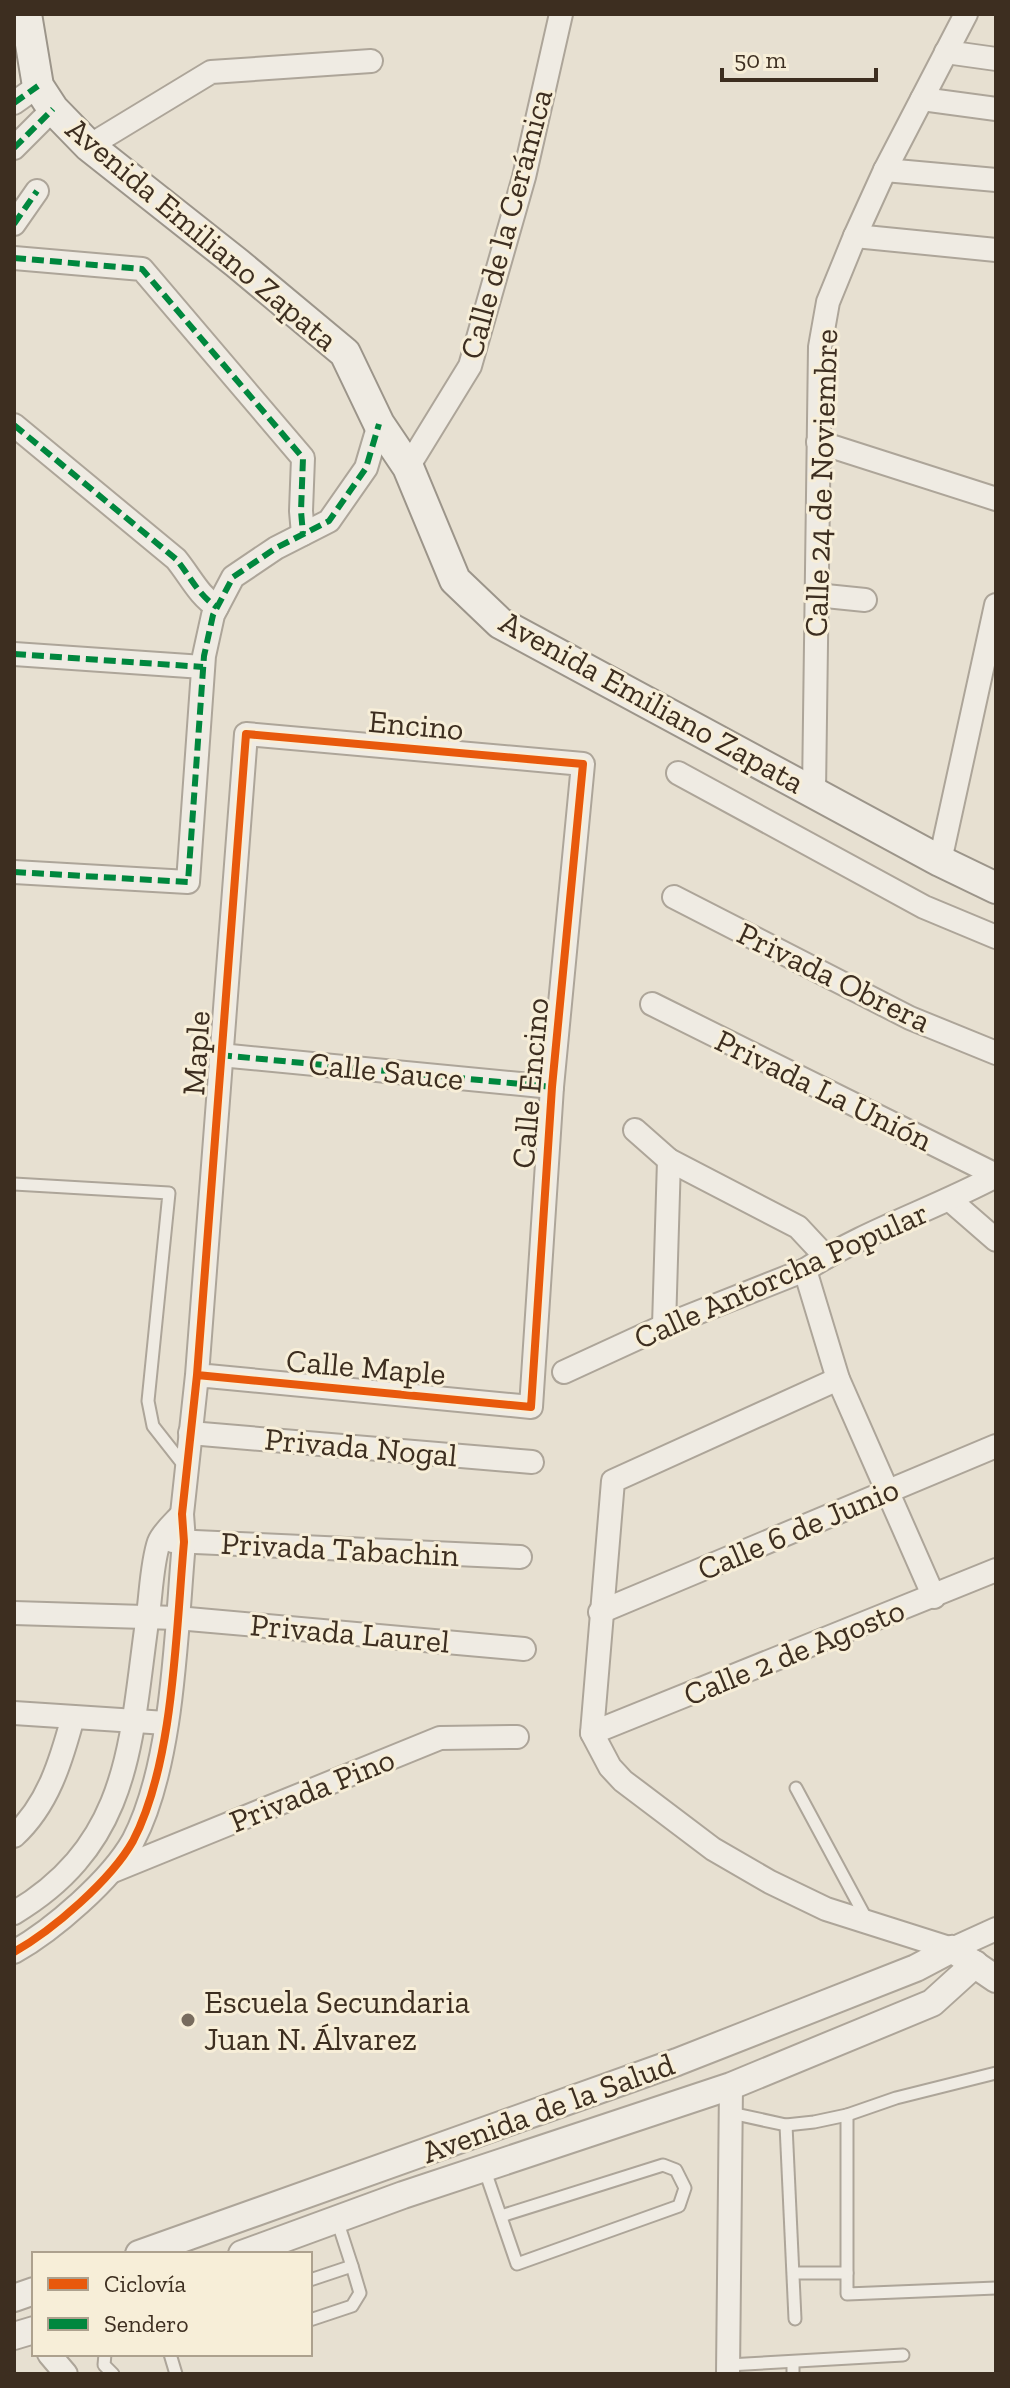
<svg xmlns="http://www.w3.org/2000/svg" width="1010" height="2388" viewBox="0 0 1010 2388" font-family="'Zilla Slab',serif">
<rect width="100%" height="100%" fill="#e7e0d1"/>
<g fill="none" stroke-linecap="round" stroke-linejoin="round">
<g stroke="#ada599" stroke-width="15">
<g id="service">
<path d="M 14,1184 L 169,1193 L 148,1401 L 153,1426 L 186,1468"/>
<path d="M 796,1788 L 867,1920"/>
<path d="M 731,2113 L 786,2125 L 814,2122 L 847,2115 L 896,2098 L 996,2073"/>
<path d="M 847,2115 L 847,2294 L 996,2288"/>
<path d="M 786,2125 L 795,2319"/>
<path d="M 484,2168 L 517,2264 L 679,2206 L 685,2188 L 676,2170 L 663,2165 L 501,2216"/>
<path d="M 794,2273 L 847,2273"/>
<path d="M 310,2280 L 352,2266 L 337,2220"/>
<path d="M 310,2320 L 352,2306 L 360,2293 L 352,2266"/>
<path d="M 105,2354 L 104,2365 L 113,2374"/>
<path d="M 170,2354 L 176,2374"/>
<path d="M 793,2362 L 793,2374"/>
<path d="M 728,2365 L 903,2355"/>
</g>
</g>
<g stroke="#ada599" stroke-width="26">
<g id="minor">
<path d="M 946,52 L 996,59"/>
<path d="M 922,99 L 996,109"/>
<path d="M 14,103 L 38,86"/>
<path d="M 89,146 L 211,72 L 371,61"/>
<path d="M 14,148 L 53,109"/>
<path d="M 885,170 L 996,180"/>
<path d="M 14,224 L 37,191"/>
<path d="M 855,236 L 996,250"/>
<path d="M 14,258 L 142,269 L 303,458 L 301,511 L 303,534"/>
<path d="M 14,425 L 176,559 C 190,576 199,596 217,607"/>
<path d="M 818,442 L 996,499"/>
<path d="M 408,467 L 470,366 L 524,177 L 561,14"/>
<path d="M 816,595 L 865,600"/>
<path d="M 14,654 L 203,667"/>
<path d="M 678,773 L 924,907 L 996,937"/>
<path d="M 814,792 L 820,347 L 828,302 L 855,236 L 885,170 L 966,14"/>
<path d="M 940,861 L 996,605"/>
<path d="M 14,872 L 188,882 L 204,656 L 213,615 L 233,577 L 276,548 L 329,521 L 366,468 L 379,424"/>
<path d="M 674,897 L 910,1018 L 996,1053"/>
<path d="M 652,1004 L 996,1175"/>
<path d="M 220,1055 L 552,1087"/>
<path d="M 635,1130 L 669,1160 L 798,1227 L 826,1257"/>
<path d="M 950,1200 L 996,1240"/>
<path d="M 805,1270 L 838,1379 L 934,1597"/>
<path d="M 664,1326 L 669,1160"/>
<path d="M 564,1372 L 664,1326 L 805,1270 C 863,1232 934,1209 996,1176"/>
<path d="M 838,1379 L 613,1481 L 592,1733 L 610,1767 L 623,1781 L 713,1849 L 770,1882 L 826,1909 L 952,1949 L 996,1929"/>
<path d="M 190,1433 L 532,1462"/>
<path d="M 173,1541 L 520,1557"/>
<path d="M 600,1612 L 996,1446"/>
<path d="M 14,1613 L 177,1618 L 524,1649"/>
<path d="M 14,1713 L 166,1723"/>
<path d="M 592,1733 L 996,1570"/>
<path d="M 14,1836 C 48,1805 61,1761 73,1717"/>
<path d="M 113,1871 L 440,1738 L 517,1737"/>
<path d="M 14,1913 C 134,1841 130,1738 148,1615 C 151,1593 152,1562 159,1542 C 163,1532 175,1522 182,1514"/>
<path d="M 14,1952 C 53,1930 111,1880 133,1841 C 174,1763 176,1630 184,1542 L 182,1514 L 197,1375 L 246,734 L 583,764 L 552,1087 L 531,1407 L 197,1375"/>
<path d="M 49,2354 L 66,2374"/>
<path d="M 728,2374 L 731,2086"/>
</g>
</g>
<g stroke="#ada599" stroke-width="30">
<g id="tertiary">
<path d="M 139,2254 L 677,2062 L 916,1968 L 952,1949 L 996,1979"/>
<path d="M 242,2254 L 403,2195 L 731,2086 L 932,2003 L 975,1964"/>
<path d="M 14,2298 L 34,2291"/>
<path d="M 14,2336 L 34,2330"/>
</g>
</g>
<g stroke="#9c958a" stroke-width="34">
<path id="secondary" d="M 26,14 L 38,86 L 53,109 L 89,146 L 237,263 L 345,353 L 379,424 L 408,467 L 455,580 L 500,623 L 940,861 L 996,888"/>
</g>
<use href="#service" stroke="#efebe3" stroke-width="11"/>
<use href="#minor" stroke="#efebe3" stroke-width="22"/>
<use href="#tertiary" stroke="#efebe3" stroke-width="26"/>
<use href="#secondary" stroke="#efebe3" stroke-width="30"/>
<g stroke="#00873e" stroke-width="6" stroke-dasharray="12 6" stroke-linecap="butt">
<path d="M 14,103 L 38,86"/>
<path d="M 14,148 L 53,109"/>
<path d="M 14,224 L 37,191"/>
<path d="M 14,258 L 142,269 L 303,458 L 301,511 L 303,534"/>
<path d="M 14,425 L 176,559 C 190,576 199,596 217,607"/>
<path d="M 14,654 L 203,667"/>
<path d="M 14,872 L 188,882 L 204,656 L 213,615 L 233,577 L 276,548 L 329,521 L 366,468 L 379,424"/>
<path d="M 220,1055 L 552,1087"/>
</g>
<g stroke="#f7eed8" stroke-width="13">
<path id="cycleway" d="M 14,1952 C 53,1930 111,1880 133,1841 C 174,1763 176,1630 184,1542 L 182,1514 L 197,1375 L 246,734 L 583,764 L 552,1087 L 531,1407 L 197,1375"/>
</g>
<use href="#cycleway" stroke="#e8590c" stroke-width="8"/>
</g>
<circle fill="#786c5e" stroke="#f7eed8" stroke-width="3" cx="188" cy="2020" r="8"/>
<g text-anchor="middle" stroke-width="6" stroke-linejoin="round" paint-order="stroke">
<g font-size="32" fill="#3d2e20" stroke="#f7eed8">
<text transform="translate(506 224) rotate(-75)" y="11">Calle de la Cerámica</text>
<text transform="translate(202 234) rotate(40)" y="11">Avenida Emiliano Zapata</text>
<text transform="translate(821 483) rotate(-88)" y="11">Calle 24 de Noviembre</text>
<text transform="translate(652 702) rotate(29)" y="11">Avenida Emiliano Zapata</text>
<text transform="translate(416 725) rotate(5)" y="11">Encino</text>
<text transform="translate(834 977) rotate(26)" y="11">Privada Obrera</text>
<text transform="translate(196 1053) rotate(-86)" y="11">Maple</text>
<text transform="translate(386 1071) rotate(6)" y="11">Calle Sauce</text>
<text transform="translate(530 1083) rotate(-85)" y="11">Calle Encino</text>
<text transform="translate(824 1090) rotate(26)" y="11">Privada La Unión</text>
<text transform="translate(781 1275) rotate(-24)" y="11">Calle Antorcha Popular</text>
<text transform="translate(366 1367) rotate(5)" y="11">Calle Maple</text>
<text transform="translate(361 1447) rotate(5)" y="11">Privada Nogal</text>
<text transform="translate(798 1529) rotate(-23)" y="11">Calle 6 de Junio</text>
<text transform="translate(340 1549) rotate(3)" y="11">Privada Tabachin</text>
<text transform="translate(350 1633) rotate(5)" y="11">Privada Laurel</text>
<text transform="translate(794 1652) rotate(-22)" y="11">Calle 2 de Agosto</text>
<text transform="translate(312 1790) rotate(-22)" y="11">Privada Pino</text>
<text transform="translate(548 2108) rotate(-20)" y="11">Avenida de la Salud</text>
</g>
<g font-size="32" fill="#3d2e20" stroke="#f7eed8" text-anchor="start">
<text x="204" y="2013">Escuela Secundaria<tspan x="204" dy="37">Juan N. Álvarez</tspan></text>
</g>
</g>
<rect width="1010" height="2388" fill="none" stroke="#3d2e20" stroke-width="32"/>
<rect x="32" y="2252" width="280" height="104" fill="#f7eed8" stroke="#ada18e" stroke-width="2"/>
<rect x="48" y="2278" width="40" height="12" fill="#e8590c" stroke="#ada18e" stroke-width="2"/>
<text x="104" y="2292" font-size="24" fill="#3d2e20">Ciclovía</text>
<rect x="48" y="2318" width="40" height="12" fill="#00873e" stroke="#ada18e" stroke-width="2"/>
<text x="104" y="2332" font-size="24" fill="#3d2e20">Sendero</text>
<path d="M722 68v12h154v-12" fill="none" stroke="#3d2e20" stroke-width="4"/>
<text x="734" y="68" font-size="24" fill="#3d2e20" stroke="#f7eed8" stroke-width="6" paint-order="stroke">50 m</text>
</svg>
